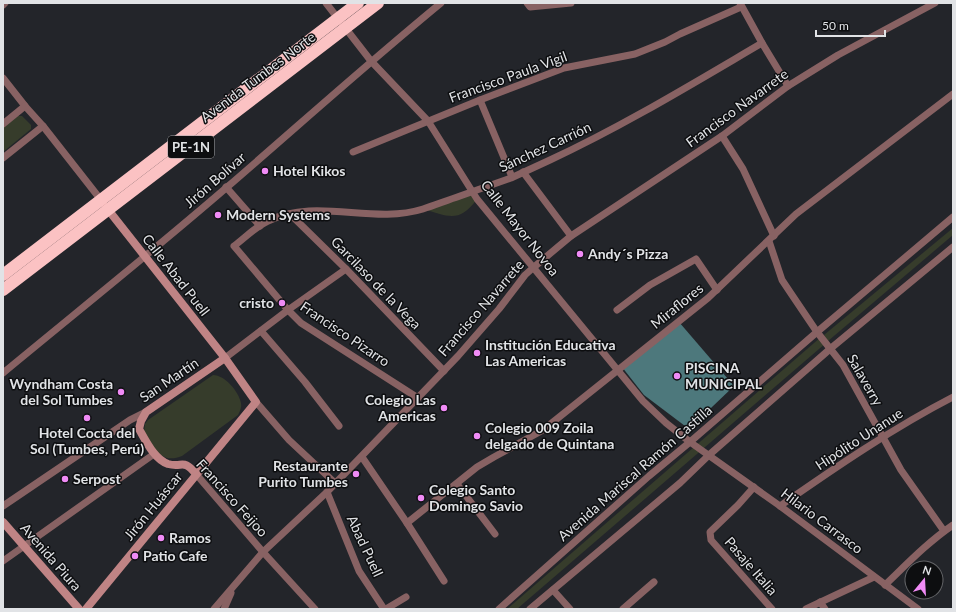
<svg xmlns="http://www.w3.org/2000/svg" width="956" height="612" viewBox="0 0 956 612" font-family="Lato,sans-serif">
<rect width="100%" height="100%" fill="#23252a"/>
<g fill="#363c2b">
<path d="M 18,116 L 22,116 L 31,125 L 31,129 L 3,152 L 3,128 Z"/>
<path d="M 473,191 L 477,199 C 459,224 448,216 423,209 Z"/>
<path d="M 953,228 L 953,235 L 828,341 L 824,335 Z"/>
<path d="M 821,337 L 826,343 L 517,609 L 507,609 Z"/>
<path d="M 213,375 C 225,375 239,392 241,403 C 242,407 240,411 238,415 L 182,456 C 160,465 153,446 144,431 L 145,424 L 148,420 Z"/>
</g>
<path fill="#4d787c" d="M 679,322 L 734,386 L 689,429 L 644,395 L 622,367 Z"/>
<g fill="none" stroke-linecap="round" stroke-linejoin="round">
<g stroke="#886263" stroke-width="7">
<path d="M 326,3 L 371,61 L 428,121 L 477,199 L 643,401 L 666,423 L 690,442 L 780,506 L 918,609"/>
<path d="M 527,3 L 530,7 L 571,3"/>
<path d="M 740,3 L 762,43 L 788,86"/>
<path d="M 3,5 L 5,3"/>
<path d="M 3,78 L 25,106 L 43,126 L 101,200"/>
<path d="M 480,100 L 512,177"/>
<path d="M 3,124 L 25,106"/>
<path d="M 722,136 L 743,169 L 774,236"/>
<path d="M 353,152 L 480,100 L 564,68 L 635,54 L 665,42 L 680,34 L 741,7"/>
<path d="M 3,158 L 43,126"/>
<path d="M 523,172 L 571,236"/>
<path d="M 226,187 L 260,226"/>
<path d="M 290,214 L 346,269 L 444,371"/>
<path d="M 769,241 L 782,280 L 790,292 L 817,332 L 843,365 L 901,470 L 944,531"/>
<path d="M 617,310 L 650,285 L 696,259 L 717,290"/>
<path d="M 261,331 L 305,382 L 339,426"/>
<path d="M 225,358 L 288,310 L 346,269"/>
<path d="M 3,373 C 78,311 153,251 226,188 C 298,126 368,63 441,3"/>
<path d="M 418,398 L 301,323 L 288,310 L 234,246 C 245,238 255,227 268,221 C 317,197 372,225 423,209 C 435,205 448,200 460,196 C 477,190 494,184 511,178 C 524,172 537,166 550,160 C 623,126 692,84 762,43"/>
<path d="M 256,402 L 289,440 L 335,483"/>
<path d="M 362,457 L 407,523 L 444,581"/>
<path d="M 196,474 L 263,552 L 315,609"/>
<path d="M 457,484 L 495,534"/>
<path d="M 754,487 L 738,505 L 710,532 L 711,540 L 772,609"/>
<path d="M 327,492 L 359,571 L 384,609"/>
<path d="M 3,506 L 130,420 L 146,412"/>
<path d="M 780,506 C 836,467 893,428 953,397"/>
<path d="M 407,523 L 477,467 L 494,457 L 543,430 L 708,298 L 796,214 L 953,94"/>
<path d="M 3,561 L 154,454"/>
<path d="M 885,585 C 907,564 928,542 953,525"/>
<path d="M 553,590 L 570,609"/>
<path d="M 820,602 L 825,609"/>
<path d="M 214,609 L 263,552 L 327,492 L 458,356 L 499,309 L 525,275 L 534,267 L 571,236 L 722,136 L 788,86 L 838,55 L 935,3"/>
<path d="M 224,609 L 231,593"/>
<path d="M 386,609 L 406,597"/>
<path d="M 499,609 L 649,476 L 690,442 L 817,332 L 953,217"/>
<path d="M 530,609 L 680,483 L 709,455 L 830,349 L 953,247"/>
<path d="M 623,609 L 654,582"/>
<path d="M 806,609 L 874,577"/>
</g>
<g stroke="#c08485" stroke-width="8">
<path d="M 196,474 C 183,458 183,468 168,464 C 154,459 146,441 139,429 L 141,421 L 146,412 L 225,358"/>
<path d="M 3,522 L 79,609"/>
<path d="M 86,609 L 256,402 L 225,358 L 106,207"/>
</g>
<g stroke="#fbc2c3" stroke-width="12">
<path d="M 3,275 L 358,3"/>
<path d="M 3,290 L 378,3"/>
</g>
</g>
<g fill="#f08bf6" stroke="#0d0e10" stroke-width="1.5">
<circle cx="265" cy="171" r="4"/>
<circle cx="218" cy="215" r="4"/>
<circle cx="580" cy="254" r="4"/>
<circle cx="282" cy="303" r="4"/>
<circle cx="477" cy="353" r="4"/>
<circle cx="677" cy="376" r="4"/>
<circle cx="121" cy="392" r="4"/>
<circle cx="444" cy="408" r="4"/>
<circle cx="87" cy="418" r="4"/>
<circle cx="477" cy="436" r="4"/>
<circle cx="356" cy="474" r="4"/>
<circle cx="65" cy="479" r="4"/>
<circle cx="421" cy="498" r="4"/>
<circle cx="161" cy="538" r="4"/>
<circle cx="135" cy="556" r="4"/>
</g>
<g text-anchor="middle" stroke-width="3" stroke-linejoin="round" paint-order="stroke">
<rect fill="#0d0e10" stroke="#a1a3a6" stroke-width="1" x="168" y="136" width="46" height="22" rx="3"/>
<g font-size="13" font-weight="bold" fill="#e1e3e6">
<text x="191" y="152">PE-1N</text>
</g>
<g font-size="14" fill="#e1e3e6" stroke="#0d0e10">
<text transform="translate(258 77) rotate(-37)" y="5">Avenida Tumbes Norte</text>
<text transform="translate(508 77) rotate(-20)" y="5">Francisco Paula Vigil</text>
<text transform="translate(737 108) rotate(-36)" y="5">Francisco Navarrete</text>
<text transform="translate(545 147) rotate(-25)" y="5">Sánchez Carrión</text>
<text transform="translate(215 180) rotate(-41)" y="5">Jirón Bolívar</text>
<text transform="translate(520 228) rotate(52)" y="5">Calle Mayor Novoa</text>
<text transform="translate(176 275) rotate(52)" y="5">Calle Abad Puell</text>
<text transform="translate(376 283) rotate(46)" y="5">Garcilaso de la Vega</text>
<text transform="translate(677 306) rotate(-39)" y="5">Miraflores</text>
<text transform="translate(481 308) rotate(-49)" y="5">Francisco Navarrete</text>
<text transform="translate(345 334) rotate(34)" y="5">Francisco Pizarro</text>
<text transform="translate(169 380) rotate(-34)" y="5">San Martín</text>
<text transform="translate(865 380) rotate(60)" y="5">Salaverry</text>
<text transform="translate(859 439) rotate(-33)" y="5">Hipólito Unanue</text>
<text transform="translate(635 473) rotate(-41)" y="5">Avenida Mariscal Ramón Castilla</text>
<text transform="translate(232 498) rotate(48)" y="5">Francisco Feijoo</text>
<text transform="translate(153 506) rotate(-51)" y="5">Jirón Huáscar</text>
<text transform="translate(822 521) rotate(37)" y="5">Hilario Carrasco</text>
<text transform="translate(365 546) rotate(65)" y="5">Abad Puell</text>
<text transform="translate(51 557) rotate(49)" y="5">Avenida Piura</text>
<text transform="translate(751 566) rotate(49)" y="5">Pasaje Italia</text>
</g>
<g font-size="14" font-weight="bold" fill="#e1e3e6" stroke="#0d0e10" text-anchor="start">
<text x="273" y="176">Hotel Kikos</text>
<text x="226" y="220">Modern Systems</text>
<text x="588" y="259">Andy´s Pizza</text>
<text x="274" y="308" text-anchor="end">cristo</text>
<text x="485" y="350">Institución Educativa<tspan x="485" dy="16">Las Americas</tspan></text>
<text x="685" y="373">PISCINA<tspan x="685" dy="16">MUNICIPAL</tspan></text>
<text x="113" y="389" text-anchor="end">Wyndham Costa<tspan x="113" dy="16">del Sol Tumbes</tspan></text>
<text x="436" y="405" text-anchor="end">Colegio Las<tspan x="436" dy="16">Americas</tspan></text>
<text x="485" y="433">Colegio 009 Zoila<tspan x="485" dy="16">delgado de Quintana</tspan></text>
<text x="87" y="438" text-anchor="middle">Hotel Cocta del<tspan x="87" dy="16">Sol (Tumbes, Perú)</tspan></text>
<text x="348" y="471" text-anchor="end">Restaurante<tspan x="348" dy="16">Purito Tumbes</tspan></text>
<text x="73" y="484">Serpost</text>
<text x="429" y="495">Colegio Santo<tspan x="429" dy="16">Domingo Savio</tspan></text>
<text x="169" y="543">Ramos</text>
<text x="143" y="561">Patio Cafe</text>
</g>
</g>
<rect width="956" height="612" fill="none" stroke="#e1e3e6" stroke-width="8"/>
<g transform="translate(924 580) rotate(18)"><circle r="19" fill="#0d0e10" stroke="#626366"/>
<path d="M0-3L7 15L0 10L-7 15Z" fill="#f08bf6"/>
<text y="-6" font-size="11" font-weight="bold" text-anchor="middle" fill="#e1e3e6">N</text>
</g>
<path d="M816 30v6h69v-6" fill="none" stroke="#e1e3e6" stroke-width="2"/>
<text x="822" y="30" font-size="12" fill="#e1e3e6" stroke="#0d0e10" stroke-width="3" paint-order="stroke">50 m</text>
</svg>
